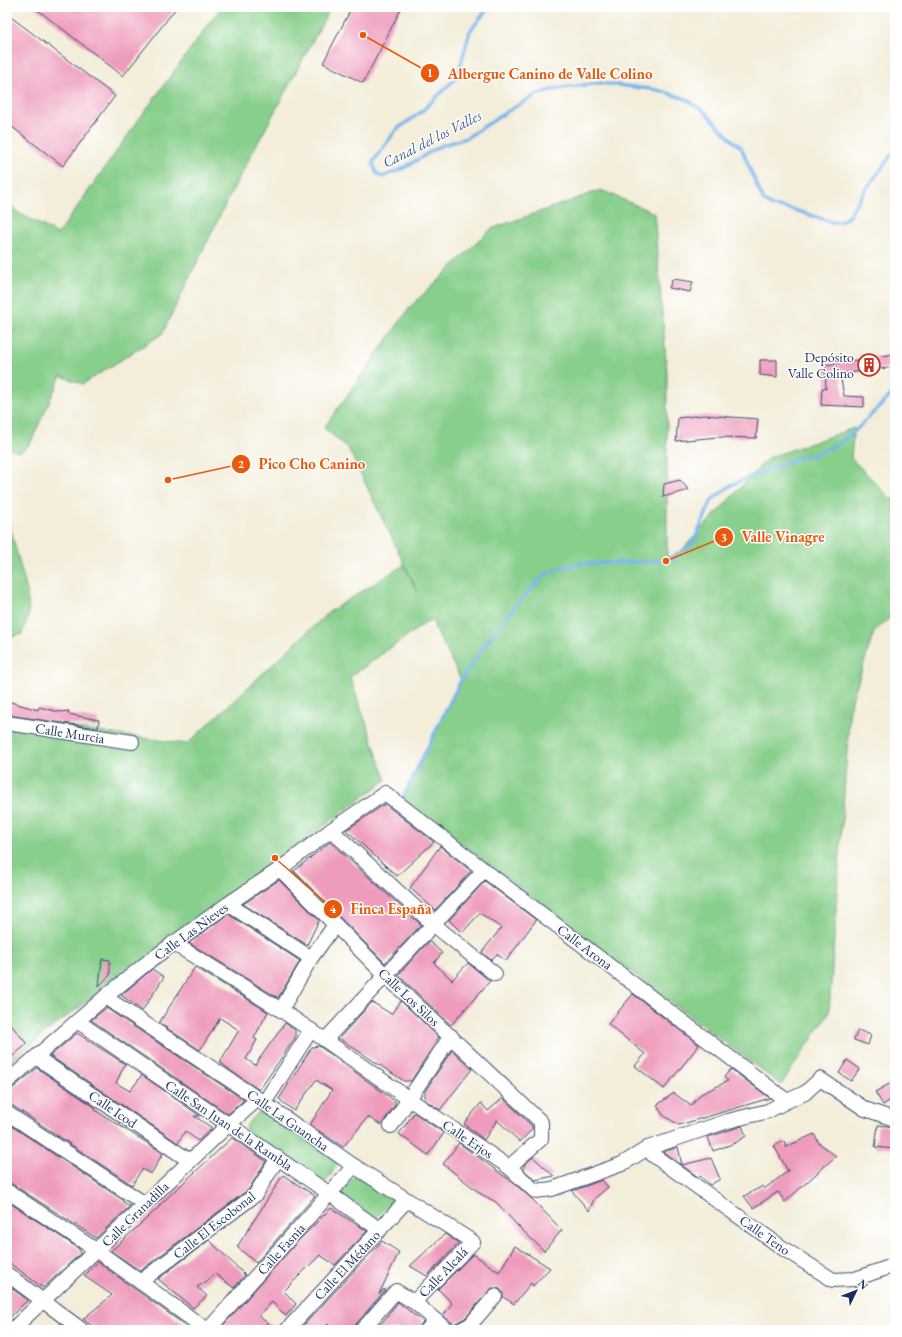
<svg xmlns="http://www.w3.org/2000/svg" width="902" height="1337" viewBox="0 0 902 1337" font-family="'EB Garamond',serif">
<rect width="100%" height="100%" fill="#fff"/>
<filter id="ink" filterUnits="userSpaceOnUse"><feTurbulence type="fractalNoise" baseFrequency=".025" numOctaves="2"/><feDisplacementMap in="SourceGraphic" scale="8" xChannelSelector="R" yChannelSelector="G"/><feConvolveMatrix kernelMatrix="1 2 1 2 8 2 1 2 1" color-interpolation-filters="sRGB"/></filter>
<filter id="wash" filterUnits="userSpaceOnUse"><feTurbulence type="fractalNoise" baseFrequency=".012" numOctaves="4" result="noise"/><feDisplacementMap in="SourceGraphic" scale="16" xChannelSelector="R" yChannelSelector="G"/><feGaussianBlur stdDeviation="0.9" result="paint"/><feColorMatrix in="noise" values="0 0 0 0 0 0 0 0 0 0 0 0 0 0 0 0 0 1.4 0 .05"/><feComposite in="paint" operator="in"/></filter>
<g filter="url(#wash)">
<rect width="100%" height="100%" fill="#f3edd9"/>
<g fill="#88cf8b" stroke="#527f74">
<path d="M 221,7 L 331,7 L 233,189 L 162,334 L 83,384 L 61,376 L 30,444 L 20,452 L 7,448 L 7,201 L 19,213 L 58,234 L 140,118 Z"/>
<path d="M 601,190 L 654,213 L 667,372 L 667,558 L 681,551 L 768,458 L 854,428 L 851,458 L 893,501 L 895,497 L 895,613 L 874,632 L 850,706 L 829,1013 L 781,1085 L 402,799 L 461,680 L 431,619 L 350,677 L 386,780 L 43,1034 L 7,1066 L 7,719 L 187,744 L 329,612 L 404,565 L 418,592 L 348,448 L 324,428 L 411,306 L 491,229 Z"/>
<path d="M 7,515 L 27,591 L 29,613 L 22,634 L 7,638 Z"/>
<path d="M 264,1110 L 340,1160 L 324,1185 L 245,1130 C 247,1122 257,1112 264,1110 Z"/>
<path d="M 356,1175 L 396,1198 L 374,1220 L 338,1193 Z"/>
</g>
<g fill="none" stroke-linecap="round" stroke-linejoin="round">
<g stroke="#78b5ea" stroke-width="3.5">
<path d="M 489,7 L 470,31 L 457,77 L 421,112 L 396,130 L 373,162 L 376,173 L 382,177 L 404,168 L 440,146 L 466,138 L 508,111 L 538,94 L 555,89 L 600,83 L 658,90 L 686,99 L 704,111 L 733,141 L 741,147 L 763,200 L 772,206 L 791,209 L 832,222 L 840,222 L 848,217 L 864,192 L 895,150"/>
<path d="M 402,799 L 461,680 L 491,636 L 525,595 L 545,575 L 556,569 L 577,564 L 666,561 L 675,558 L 690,546 L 695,539 L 712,500 L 731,485 L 767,470 L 801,457 L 816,454 L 837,445 L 855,431 L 895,391"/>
</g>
</g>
<g id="blocks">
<g fill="#ee9bbc">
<path d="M 34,7 L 177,7 L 123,76 Z"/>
<path d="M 352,7 L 402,7 L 363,83 L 323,63 Z"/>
<path d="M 7,14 L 115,96 L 63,166 L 7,123 Z"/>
<path d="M 673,279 L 693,282 L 690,292 L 669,288 Z"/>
<path d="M 895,354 L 895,367 L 840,374 L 844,396 L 864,397 L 864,407 L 821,405 L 822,388 L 826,389 L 825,365 Z"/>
<path d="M 760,360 L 777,360 L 777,377 L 760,375 Z"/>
<path d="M 704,415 L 758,419 L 756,438 L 718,437 L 676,441 L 678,418 Z"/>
<path d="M 680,480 L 689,490 L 663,497 L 664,484 Z"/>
<path d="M 7,701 L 38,710 L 39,707 L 59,712 L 69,711 L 68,714 L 99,720 L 98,728 L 7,715 Z"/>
<path d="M 385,804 L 434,842 L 397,876 L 346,830 Z"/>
<path d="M 330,842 L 421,925 L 385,963 L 294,871 Z"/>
<path d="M 440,846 L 471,871 L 435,910 L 410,888 Z"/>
<path d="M 279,880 L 319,920 L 307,945 L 243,904 Z"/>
<path d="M 485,881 L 536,920 L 506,961 L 497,954 L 491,960 L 482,952 L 501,928 L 480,913 L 462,933 L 449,920 Z"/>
<path d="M 228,914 L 300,961 L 278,998 L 189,943 Z"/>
<path d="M 429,941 L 442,953 L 434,963 L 452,980 L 468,963 L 490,981 L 451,1025 L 398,975 Z"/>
<path d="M 102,959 L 110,960 L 110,975 L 99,986 Z"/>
<path d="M 195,967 L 268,1012 L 254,1038 L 257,1040 L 246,1059 L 255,1065 L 285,1023 L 295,1030 L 295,1038 L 260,1089 L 258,1089 L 231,1071 L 220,1062 L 239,1030 L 220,1018 L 200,1050 L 159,1023 Z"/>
<path d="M 152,969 L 164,977 L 142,1011 L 121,995 Z"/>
<path d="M 633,994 L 699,1045 L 664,1089 L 635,1066 L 645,1054 L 608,1024 Z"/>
<path d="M 401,1001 L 439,1037 L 411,1081 L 404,1081 L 340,1039 L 341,1036 L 372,1002 L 391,1014 Z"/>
<path d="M 106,1008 L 243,1099 L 243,1101 L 228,1114 L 91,1020 Z"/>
<path d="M 7,1020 L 27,1044 L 7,1061 Z"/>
<path d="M 858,1030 L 871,1035 L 868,1045 L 854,1040 Z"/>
<path d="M 77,1033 L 125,1064 L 116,1083 L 130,1091 L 142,1075 L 200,1116 L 194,1116 L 212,1128 L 198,1141 L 185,1131 L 178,1143 L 50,1056 Z"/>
<path d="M 319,1046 L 395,1101 L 395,1105 L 381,1125 L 368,1117 L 343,1147 L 310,1125 L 332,1090 L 316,1080 L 294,1111 L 279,1099 L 312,1047 Z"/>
<path d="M 452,1050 L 472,1069 L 440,1110 L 425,1100 L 425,1091 Z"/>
<path d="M 847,1060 L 860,1069 L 851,1081 L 839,1073 Z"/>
<path d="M 37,1068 L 96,1108 L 95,1110 L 163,1153 L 151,1174 L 142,1169 L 132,1185 L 7,1102 L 7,1093 Z"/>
<path d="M 731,1069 L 770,1098 L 679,1125 L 663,1115 L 657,1105 L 674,1093 L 691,1106 L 701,1094 L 728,1081 L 724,1077 Z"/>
<path d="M 891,1083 L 895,1090 L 895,1097 L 883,1105 L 875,1092 Z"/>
<path d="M 503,1098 L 532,1126 L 532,1129 L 520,1142 L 497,1120 L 484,1140 L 464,1124 L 481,1103 L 488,1111 Z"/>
<path d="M 414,1113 L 444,1133 L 428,1155 L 399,1134 Z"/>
<path d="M 7,1123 L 123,1200 L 122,1201 L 130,1206 L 96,1238 L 12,1184 L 7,1183 Z"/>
<path d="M 878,1125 L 895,1127 L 894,1149 L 875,1147 Z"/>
<path d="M 742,1126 L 746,1136 L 735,1143 L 713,1151 L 708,1137 Z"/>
<path d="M 814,1134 L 819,1143 L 836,1156 L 785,1202 L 778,1192 L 753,1208 L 744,1196 L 763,1186 L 764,1189 L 788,1171 L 774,1146 L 784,1141 L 786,1147 Z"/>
<path d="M 232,1138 L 266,1161 L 249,1189 L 140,1271 L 111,1251 L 159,1207 L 159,1206 L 169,1196 Z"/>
<path d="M 459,1143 L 515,1184 L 531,1198 L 562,1230 L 544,1251 L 518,1226 L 496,1202 L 481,1194 L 443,1164 Z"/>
<path d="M 678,1147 L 682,1165 L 711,1158 L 720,1179 L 710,1185 L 700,1176 L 698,1177 L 663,1152 Z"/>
<path d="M 533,1157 L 554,1176 L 535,1180 L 524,1170 L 524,1165 Z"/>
<path d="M 283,1175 L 315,1196 L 256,1263 L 237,1247 Z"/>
<path d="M 602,1180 L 608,1187 L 594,1199 L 589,1211 L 572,1191 Z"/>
<path d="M 7,1201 L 78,1248 L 81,1253 L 43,1288 L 7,1261 Z"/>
<path d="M 331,1208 L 367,1231 L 335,1265 L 320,1255 L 284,1291 L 296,1304 L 286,1316 L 272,1302 L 259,1316 L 276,1330 L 219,1330 L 297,1242 Z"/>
<path d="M 445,1234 L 459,1243 L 427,1276 L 410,1266 Z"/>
<path d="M 209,1240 L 245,1275 L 234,1288 L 215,1274 L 207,1281 L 197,1287 L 207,1296 L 193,1308 L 158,1279 Z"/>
<path d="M 382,1241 L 399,1252 L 379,1294 L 384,1289 L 385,1290 L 351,1330 L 333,1330 L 328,1324 L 322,1330 L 299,1330 Z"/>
<path d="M 515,1246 L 550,1268 L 533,1286 L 531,1283 L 514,1304 L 503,1297 L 503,1293 L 500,1289 L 496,1288 L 492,1288 L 465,1318 L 454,1324 L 443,1316 L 452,1303 L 438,1289 L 473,1254 L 499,1272 Z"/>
<path d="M 98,1262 L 136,1290 L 192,1330 L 98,1330 L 83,1319 L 112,1295 L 84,1276 Z"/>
<path d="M 7,1285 L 28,1300 L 7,1320 Z"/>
<path d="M 398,1302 L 423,1322 L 419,1327 L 419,1330 L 376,1330 Z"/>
</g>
</g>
</g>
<g filter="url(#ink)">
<use href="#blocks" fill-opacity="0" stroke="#3b4c70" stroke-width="1"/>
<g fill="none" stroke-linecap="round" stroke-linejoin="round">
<g stroke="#3b4c70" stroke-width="16">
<g id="minor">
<path d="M 7,723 L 132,742"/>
<path d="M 331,830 L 433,924 L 495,974"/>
<path d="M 280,869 L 386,976 L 541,1122 L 541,1139 L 509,1167"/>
<path d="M 228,904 L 311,958"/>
<path d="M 173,943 L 281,1010 L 325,1040 L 409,1099 L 509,1167 L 535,1191 L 552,1189 L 622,1164 L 648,1148 L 728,1121 L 768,1111 L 787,1101 L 805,1093 L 820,1079 L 865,1109 L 891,1118 L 895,1117"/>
<path d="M 105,997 L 258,1099 L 354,1166 L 473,1242 L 414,1302"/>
<path d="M 281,1010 L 311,958 L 335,925"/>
<path d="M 77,1021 L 330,1194 L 380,1230"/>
<path d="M 325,1040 L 484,870"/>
<path d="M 36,1057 L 190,1161"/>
<path d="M 7,1082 L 105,997 L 148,962 L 228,904 L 280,869 L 331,830 L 385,793 L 484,870 L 787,1101"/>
<path d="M 264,1103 L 311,1030"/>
<path d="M 7,1113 L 145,1204"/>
<path d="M 391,1126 L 451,1036"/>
<path d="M 648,1148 L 653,1155 L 784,1249 L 833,1280 L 855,1279 L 895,1265"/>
<path d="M 7,1191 L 96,1250 L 207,1330"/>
<path d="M 7,1274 L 82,1330"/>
<path d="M 140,1282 L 255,1195 L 278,1158"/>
<path d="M 12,1330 L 228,1125 L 258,1099"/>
<path d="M 208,1330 L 354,1166"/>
<path d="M 287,1330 L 407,1200"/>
<path d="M 362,1330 L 396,1291 L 414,1302 L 447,1330"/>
<path d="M 427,1330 L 436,1321"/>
<path d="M 460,1330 L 470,1325 L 495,1296"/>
</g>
</g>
<use href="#minor" stroke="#fff" stroke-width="14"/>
</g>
</g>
<defs>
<g id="building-ring" transform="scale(1.15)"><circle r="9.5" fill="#fff" stroke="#c8321e" stroke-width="1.5"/><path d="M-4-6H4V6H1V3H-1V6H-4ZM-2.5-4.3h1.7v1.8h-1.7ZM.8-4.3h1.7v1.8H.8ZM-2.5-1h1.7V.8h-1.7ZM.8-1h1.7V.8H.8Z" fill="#c8321e"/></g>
</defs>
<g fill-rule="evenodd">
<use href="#building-ring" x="869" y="365"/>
</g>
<g text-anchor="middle" stroke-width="3" stroke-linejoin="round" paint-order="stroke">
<g font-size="14" fill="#1b2f5e" stroke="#fff" text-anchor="end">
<text x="854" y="362">Depósito<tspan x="854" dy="16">Valle Colino</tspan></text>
</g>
<g font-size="14" fill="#1b2f5e" stroke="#fff">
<text transform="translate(70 733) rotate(9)" y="5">Calle Murcia</text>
<text transform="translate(191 931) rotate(-36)" y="5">Calle Las Nieves</text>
<text transform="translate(585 947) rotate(37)" y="5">Calle Arona</text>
<text transform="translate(409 997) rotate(43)" y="5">Calle Los Silos</text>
<text transform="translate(113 1109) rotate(34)" y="5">Calle Icod</text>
<text transform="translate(288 1120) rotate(35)" y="5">Calle La Guancha</text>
<text transform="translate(229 1125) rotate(34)" y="5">Calle San Juan de la Rambla</text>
<text transform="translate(468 1139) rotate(34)" y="5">Calle Erjos</text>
<text transform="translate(135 1214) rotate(-44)" y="5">Calle Granadilla</text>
<text transform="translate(214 1225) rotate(-38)" y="5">Calle El Escobonal</text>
<text transform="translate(765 1235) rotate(35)" y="5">Calle Teno</text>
<text transform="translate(281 1249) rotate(-48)" y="5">Calle Fasnia</text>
<text transform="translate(347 1265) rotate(-47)" y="5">Calle El Médano</text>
<text transform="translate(443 1272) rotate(-46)" y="5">Calle Alcalá</text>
</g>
<g font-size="15" font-style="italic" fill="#3c5e8f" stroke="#fff">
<text transform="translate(432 139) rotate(-27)" y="5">Canal del los Valles</text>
</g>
</g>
<path fill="none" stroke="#e8590c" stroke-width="1.5" d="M363 35L430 73M168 480L241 464M666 561L724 537M275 858L333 909"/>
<g fill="#e8590c" stroke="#fff" stroke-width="1.5">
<circle cx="363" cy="35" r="4"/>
<circle cx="168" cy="480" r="4"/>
<circle cx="666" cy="561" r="4"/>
<circle cx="275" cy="858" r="4"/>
<circle cx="430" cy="73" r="10"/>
<circle cx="241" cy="464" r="10"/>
<circle cx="724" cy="537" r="10"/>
<circle cx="333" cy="909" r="10"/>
</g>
<g font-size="12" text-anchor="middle" font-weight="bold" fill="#fff">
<text x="430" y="77">1</text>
<text x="241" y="468">2</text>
<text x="724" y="541">3</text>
<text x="333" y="913">4</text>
</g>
<g font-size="15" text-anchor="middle" font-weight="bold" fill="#e8590c" stroke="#fff" stroke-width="3" stroke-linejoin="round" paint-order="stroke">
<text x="550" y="79">Albergue Canino de Valle Colino</text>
<text x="312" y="469">Pico Cho Canino</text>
<text x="783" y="542">Valle Vinagre</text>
<text x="391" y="914">Finca España</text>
</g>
<rect width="902" height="1337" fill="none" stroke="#fff" stroke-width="24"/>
<g transform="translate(856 1291) rotate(47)" stroke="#ffffff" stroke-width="3" paint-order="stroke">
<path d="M0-3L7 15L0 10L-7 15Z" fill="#1b2f5e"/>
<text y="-6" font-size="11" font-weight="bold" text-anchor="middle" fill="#1b2f5e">N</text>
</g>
</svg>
